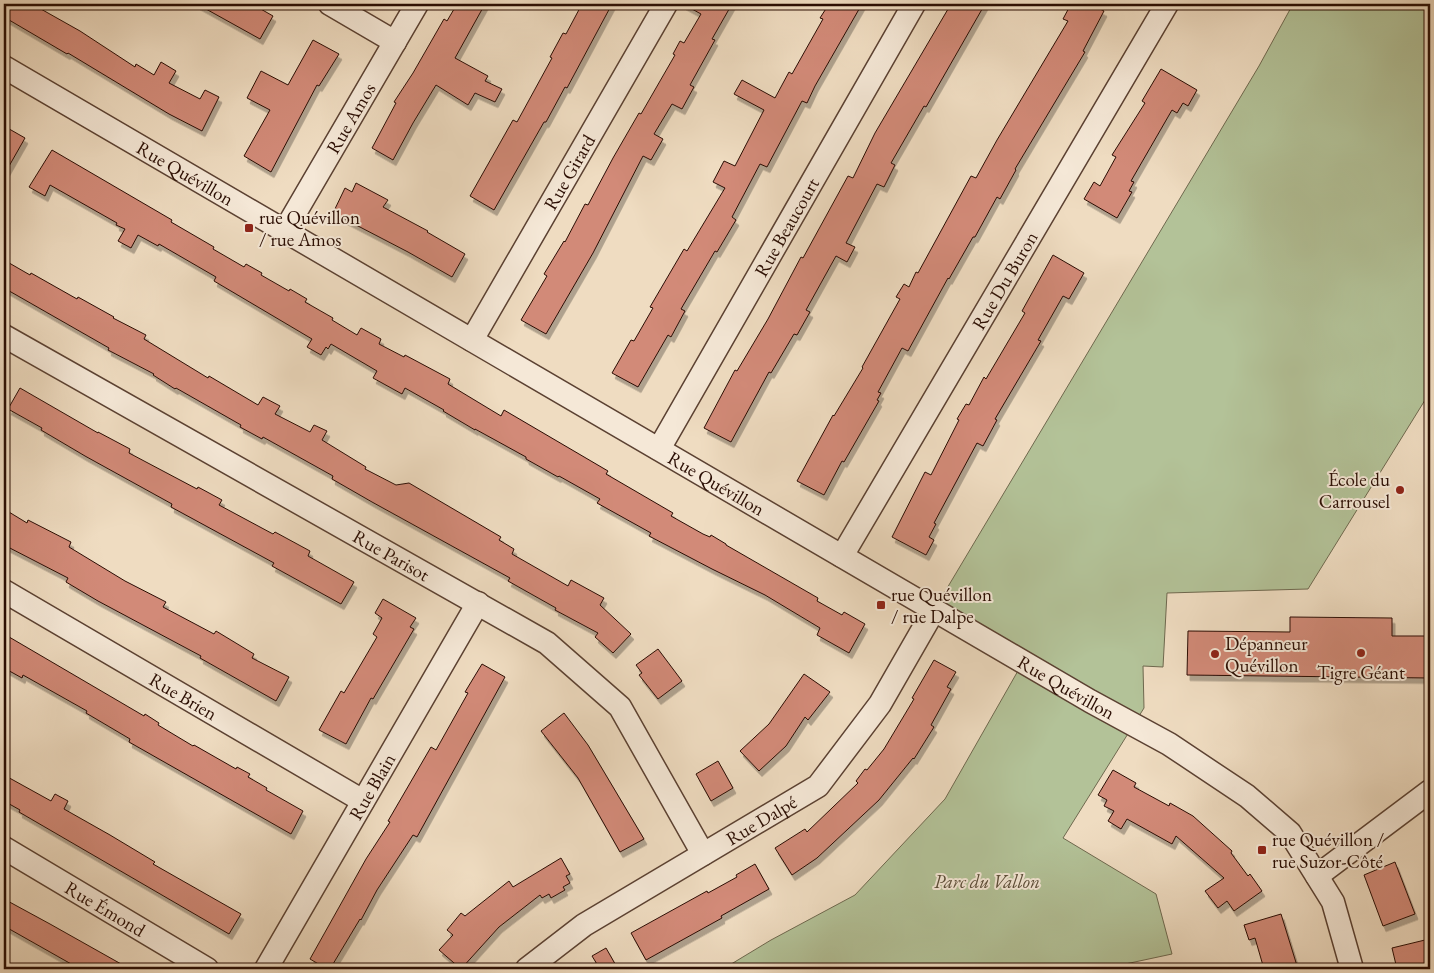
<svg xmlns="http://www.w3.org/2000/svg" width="1434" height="973" viewBox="0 0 1434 973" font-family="'EB Garamond',serif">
<defs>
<filter id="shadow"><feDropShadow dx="3" dy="5.5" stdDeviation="0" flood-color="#0004"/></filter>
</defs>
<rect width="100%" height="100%" fill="#efdcc1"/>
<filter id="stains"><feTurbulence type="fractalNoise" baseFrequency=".004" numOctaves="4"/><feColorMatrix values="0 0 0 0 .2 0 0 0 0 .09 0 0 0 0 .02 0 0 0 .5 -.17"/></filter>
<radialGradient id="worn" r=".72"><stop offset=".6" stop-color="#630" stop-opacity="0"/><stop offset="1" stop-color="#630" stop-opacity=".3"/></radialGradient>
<path fill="#b3c298" stroke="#6e684e" d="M 1293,4 L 1430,4 L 1430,392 L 1308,589 L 1167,593 L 1163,667 L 1143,666 L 1144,708 L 1063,838 L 1156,894 L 1172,954 L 1102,969 L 723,969 L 771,940 L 855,895 L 945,799 L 1023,662 L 934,610 L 1259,66 Z"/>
<g fill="#d28a78" stroke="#2a0d03" filter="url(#shadow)">
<path d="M 4,4 L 32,4 L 80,31 L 135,67 L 136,64 L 154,75 L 161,62 L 176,71 L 169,83 L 200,99 L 205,90 L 219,97 L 202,131 L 169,114 L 68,53 L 67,54 L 4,17 Z"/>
<path d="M 197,4 L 252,4 L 273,16 L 260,39 Z"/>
<path d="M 457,4 L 485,4 L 455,58 L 488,76 L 485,81 L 502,89 L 495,102 L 475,93 L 468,105 L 436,85 L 413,123 L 393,160 L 372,148 L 396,103 L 394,102 L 413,73 L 444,19 L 447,21 Z"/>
<path d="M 582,4 L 612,4 L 567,88 L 565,87 L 546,122 L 544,122 L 494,210 L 470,196 L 513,120 L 517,122 L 552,58 L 550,57 L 563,33 L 566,34 Z"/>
<path d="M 683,4 L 732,4 L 712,39 L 715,40 L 690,85 L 694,87 L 682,109 L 672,104 L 654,134 L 663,139 L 651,160 L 643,156 L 593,253 L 546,334 L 521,320 L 547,276 L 544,274 L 564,241 L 565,242 L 585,204 L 588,205 L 613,158 L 639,113 L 641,114 L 675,55 L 673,54 L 680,41 L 684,43 L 701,14 Z"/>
<path d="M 829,4 L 862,4 L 815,86 L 807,103 L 802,101 L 767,167 L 760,164 L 732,217 L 736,220 L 717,252 L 715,251 L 681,309 L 685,311 L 671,337 L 668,335 L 638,387 L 612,373 L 631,340 L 634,341 L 653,308 L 650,307 L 684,249 L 687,251 L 725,188 L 713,182 L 724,161 L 735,166 L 764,110 L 734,94 L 742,80 L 775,98 L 789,72 L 792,74 L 823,19 L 820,18 Z"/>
<path d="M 951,4 L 985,4 L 926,107 L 924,106 L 891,163 L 895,165 L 884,187 L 877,184 L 846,243 L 855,247 L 847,262 L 836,256 L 806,310 L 810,312 L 797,335 L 794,334 L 771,373 L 769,372 L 731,442 L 704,428 L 735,370 L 737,371 L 768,319 L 801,257 L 803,258 L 848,176 L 853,178 L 875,133 Z"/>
<path d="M 1071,4 L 1090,4 L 1104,11 L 1083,51 L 1085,52 L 1015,169 L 1016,170 L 1000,199 L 997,197 L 975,237 L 973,237 L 949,279 L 948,278 L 908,351 L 902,348 L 878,392 L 881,393 L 877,400 L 879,401 L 844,462 L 842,461 L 824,495 L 797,481 L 833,415 L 834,416 L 863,368 L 862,367 L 900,299 L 896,297 L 904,284 L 909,287 L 916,272 L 918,273 L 971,176 L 976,178 L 997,140 L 1068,21 L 1063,19 Z"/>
<path d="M 313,40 L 339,54 L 319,86 L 317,85 L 271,172 L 244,156 L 270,110 L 247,98 L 261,71 L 288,85 Z"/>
<path d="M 1161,69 L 1197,90 L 1188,106 L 1183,103 L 1177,113 L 1172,110 L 1131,181 L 1134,182 L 1129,191 L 1132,192 L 1117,218 L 1084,199 L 1094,182 L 1100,186 L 1116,157 L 1112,155 L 1145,103 L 1142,101 Z"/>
<path d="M 4,126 L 25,138 L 4,175 Z"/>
<path d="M 52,150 L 172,220 L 171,222 L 214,247 L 213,249 L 244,267 L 246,264 L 262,273 L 261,275 L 289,291 L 290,289 L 307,299 L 305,302 L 333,318 L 332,320 L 357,335 L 361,328 L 381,339 L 379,344 L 404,357 L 405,355 L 450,379 L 448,384 L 501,416 L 504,410 L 608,471 L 606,474 L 673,513 L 671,516 L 703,534 L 710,537 L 711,535 L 726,544 L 726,545 L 818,598 L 817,601 L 842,615 L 844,612 L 865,624 L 849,653 L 817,635 L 820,628 L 765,595 L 712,569 L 649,536 L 651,533 L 597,503 L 600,499 L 559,476 L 558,477 L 526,459 L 526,457 L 475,429 L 475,430 L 443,411 L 444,410 L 405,388 L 402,394 L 373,378 L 377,371 L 331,344 L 328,349 L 326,347 L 321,355 L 307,347 L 312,339 L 214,281 L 216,277 L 159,244 L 158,246 L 138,235 L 131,248 L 118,241 L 125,229 L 116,225 L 117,223 L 50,185 L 45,196 L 29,187 Z"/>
<path d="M 356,183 L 388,200 L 383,207 L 428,231 L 427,232 L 465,254 L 452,277 L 408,252 L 333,213 L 345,188 L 352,192 Z"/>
<path d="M 1053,255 L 1084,273 L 1069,299 L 1063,296 L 1038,340 L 1041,341 L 995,419 L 997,420 L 983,446 L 977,443 L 934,523 L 936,524 L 929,537 L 934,540 L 926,555 L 892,537 L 925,472 L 931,475 L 959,420 L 957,419 L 966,404 L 969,405 L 984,377 L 986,379 L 1025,313 L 1022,311 Z"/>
<path d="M 4,260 L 30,275 L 31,273 L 77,299 L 78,297 L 114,317 L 113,318 L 146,335 L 144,339 L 208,378 L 209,376 L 258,405 L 263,397 L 280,406 L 275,414 L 310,432 L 314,425 L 327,431 L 322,440 L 366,467 L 365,469 L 396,485 L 409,483 L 501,537 L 499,540 L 514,549 L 512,554 L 568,586 L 571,580 L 604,598 L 600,605 L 631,634 L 613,653 L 595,637 L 598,633 L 555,610 L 556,608 L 508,581 L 510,578 L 372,502 L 332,479 L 333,476 L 263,437 L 262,439 L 240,427 L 241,425 L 176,388 L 175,389 L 153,375 L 154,374 L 108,350 L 109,348 L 4,288 Z"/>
<path d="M 20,388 L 98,433 L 98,432 L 130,449 L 129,453 L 197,489 L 198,487 L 222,500 L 219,505 L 273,534 L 275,532 L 310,551 L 308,556 L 354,582 L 341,604 L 272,566 L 274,563 L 171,507 L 172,504 L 85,456 L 41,430 L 42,428 L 8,409 Z"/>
<path d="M 4,509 L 27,523 L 28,520 L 71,542 L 69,547 L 125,581 L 166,602 L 163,607 L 214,634 L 216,631 L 254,654 L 252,658 L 289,677 L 276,701 L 200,658 L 201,656 L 98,601 L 66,582 L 68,578 L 4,545 Z"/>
<path d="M 383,599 L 416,618 L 410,627 L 414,629 L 373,699 L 371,698 L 346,744 L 319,730 L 341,691 L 344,693 L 377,637 L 373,634 L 382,618 L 375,613 Z"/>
<path d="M 1290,617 L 1392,618 L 1392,636 L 1430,636 L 1430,678 L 1187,675 L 1188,631 L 1290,632 Z"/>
<path d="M 4,634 L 144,716 L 145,714 L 159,723 L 158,725 L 193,746 L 194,745 L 236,769 L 237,767 L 250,774 L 248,777 L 267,788 L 266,790 L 303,811 L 291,834 L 129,742 L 130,739 L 86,713 L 87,711 L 23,675 L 22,678 L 4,668 Z"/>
<path d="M 658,649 L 682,681 L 658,699 L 639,675 L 642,673 L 636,665 Z"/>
<path d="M 934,660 L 956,672 L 947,687 L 951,689 L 931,725 L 934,727 L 914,759 L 913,758 L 879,800 L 817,858 L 792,875 L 775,848 L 805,829 L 807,832 L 858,783 L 856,781 L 865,769 L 867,770 L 884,749 L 914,699 L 912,698 Z"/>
<path d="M 482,664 L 505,677 L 417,837 L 413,835 L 377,890 L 361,920 L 360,919 L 330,969 L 327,969 L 310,959 L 366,859 L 390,822 L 388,821 L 431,747 L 436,750 L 468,693 L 465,692 Z"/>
<path d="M 804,674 L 830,692 L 808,720 L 805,717 L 786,746 L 759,771 L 740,751 L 769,724 Z"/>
<path d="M 564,713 L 588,745 L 644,839 L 620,852 L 578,778 L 541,731 Z"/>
<path d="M 718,761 L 733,788 L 711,801 L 696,774 Z"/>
<path d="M 1113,770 L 1136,783 L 1134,787 L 1169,806 L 1170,803 L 1193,816 L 1232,851 L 1231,853 L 1248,876 L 1250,874 L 1262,891 L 1234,911 L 1227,901 L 1218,908 L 1205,891 L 1224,878 L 1176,836 L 1172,844 L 1127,819 L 1121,829 L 1108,821 L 1114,811 L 1104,806 L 1107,800 L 1098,795 Z"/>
<path d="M 4,775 L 51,801 L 55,794 L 68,801 L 64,809 L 110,835 L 155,862 L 153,864 L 241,914 L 229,934 L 19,812 L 20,810 L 4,801 Z"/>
<path d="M 561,858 L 570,874 L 566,876 L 570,883 L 563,887 L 565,890 L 551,898 L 549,894 L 542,898 L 540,895 L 499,927 L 461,969 L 439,950 L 453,935 L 447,930 L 461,913 L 465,916 L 509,881 L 513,887 Z"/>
<path d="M 1395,862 L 1415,914 L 1383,926 L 1364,875 Z"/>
<path d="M 755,864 L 769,889 L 721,916 L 722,918 L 646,960 L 631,933 L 707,891 L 708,893 L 737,877 L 736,875 Z"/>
<path d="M 4,899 L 50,924 L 130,969 L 80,969 L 4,926 Z"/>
<path d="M 1281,914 L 1298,969 L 1264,969 L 1255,938 L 1249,940 L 1244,925 Z"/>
<path d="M 1425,940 L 1430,969 L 1397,969 L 1392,948 Z"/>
<path d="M 606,948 L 618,969 L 600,969 L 592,956 Z"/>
</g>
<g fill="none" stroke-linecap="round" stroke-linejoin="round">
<g stroke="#5b4132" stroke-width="25">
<g id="street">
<path d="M 330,4 L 395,42"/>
<path id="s1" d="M 4,67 L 1090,701 L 1169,744 L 1247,796 L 1290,833 L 1333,902 L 1352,969"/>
<path id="s2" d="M 284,232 L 417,4"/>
<path id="s3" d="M 4,336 L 547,643 L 620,707 L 703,854"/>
<path id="s4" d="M 472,340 L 666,4"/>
<path id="s5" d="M 659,449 L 914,4"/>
<path id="s6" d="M 842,556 L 1167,4"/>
<path id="s7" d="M 4,591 L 363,801"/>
<path id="s8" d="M 4,848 L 207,969"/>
<path d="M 1317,876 L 1430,791"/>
<path id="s9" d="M 266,969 L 478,603"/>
<path id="s10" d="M 527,969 L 584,925 L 818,786 L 880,704 L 934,610"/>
</g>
</g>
<use href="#street" stroke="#f5e8d7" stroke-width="22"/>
</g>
<g fill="#8f2418" stroke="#f5e8d7" stroke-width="2">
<rect x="244" y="223" width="10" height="10" rx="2.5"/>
<circle cx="1400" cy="490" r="5"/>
<rect x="876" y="600" width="10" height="10" rx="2.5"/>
<circle cx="1361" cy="653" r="5"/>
<circle cx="1215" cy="654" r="5"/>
<rect x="1257" y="845" width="10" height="10" rx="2.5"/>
</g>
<g text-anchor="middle" stroke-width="4" stroke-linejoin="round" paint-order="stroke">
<g font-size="19" fill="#2a0d03" stroke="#f5e8d7">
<text dy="7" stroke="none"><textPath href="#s2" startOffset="132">Rue Amos</textPath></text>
<text dy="7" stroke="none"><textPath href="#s4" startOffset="194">Rue Girard</textPath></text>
<text dy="7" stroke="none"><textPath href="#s1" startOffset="210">Rue Quévillon</textPath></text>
<text dy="7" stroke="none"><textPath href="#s5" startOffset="256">Rue Beaucourt</textPath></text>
<text dy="7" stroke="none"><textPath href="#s6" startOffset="320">Rue Du Buron</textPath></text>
<text dy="7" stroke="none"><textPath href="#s1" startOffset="825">Rue Quévillon</textPath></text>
<text dy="7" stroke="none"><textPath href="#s3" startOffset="445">Rue Parisot</textPath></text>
<text dy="7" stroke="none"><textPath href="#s1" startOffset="1230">Rue Quévillon</textPath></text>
<text dy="7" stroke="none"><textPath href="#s7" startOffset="208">Rue Brien</textPath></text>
<text dy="7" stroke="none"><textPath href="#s9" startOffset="211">Rue Blain</textPath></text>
<text dy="7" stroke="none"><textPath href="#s10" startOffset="278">Rue Dalpé</textPath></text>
<text dy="7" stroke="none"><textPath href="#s8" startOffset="118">Rue Émond</textPath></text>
</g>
<g font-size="19" fill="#2a0d03" stroke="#f5e8d7" text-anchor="start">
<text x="259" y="224">rue Quévillon<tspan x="259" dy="22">/ rue Amos</tspan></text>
<text x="1390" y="486" text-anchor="end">École du<tspan x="1390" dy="22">Carrousel</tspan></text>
<text x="891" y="601">rue Quévillon<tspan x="891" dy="22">/ rue Dalpe</tspan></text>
<text x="1225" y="650">Dépanneur<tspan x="1225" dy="22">Quévillon</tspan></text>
<text x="1361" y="679" text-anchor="middle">Tigre Géant</text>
<text x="1272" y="846">rue Quévillon /<tspan x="1272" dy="22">rue Suzor-Côté</tspan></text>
</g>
<g font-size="19" font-style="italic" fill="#5a4c37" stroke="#f5e8d7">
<text x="987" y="888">Parc du Vallon</text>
</g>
</g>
<rect width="1434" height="973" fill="none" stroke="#efdcc1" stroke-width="20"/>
<rect x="5" y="5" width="1424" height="963" fill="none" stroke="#2a0d03" stroke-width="2.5"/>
<rect x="10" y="10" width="1414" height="953" fill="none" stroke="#2a0d03"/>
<rect width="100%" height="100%" filter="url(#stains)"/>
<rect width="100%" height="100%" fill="url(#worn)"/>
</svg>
